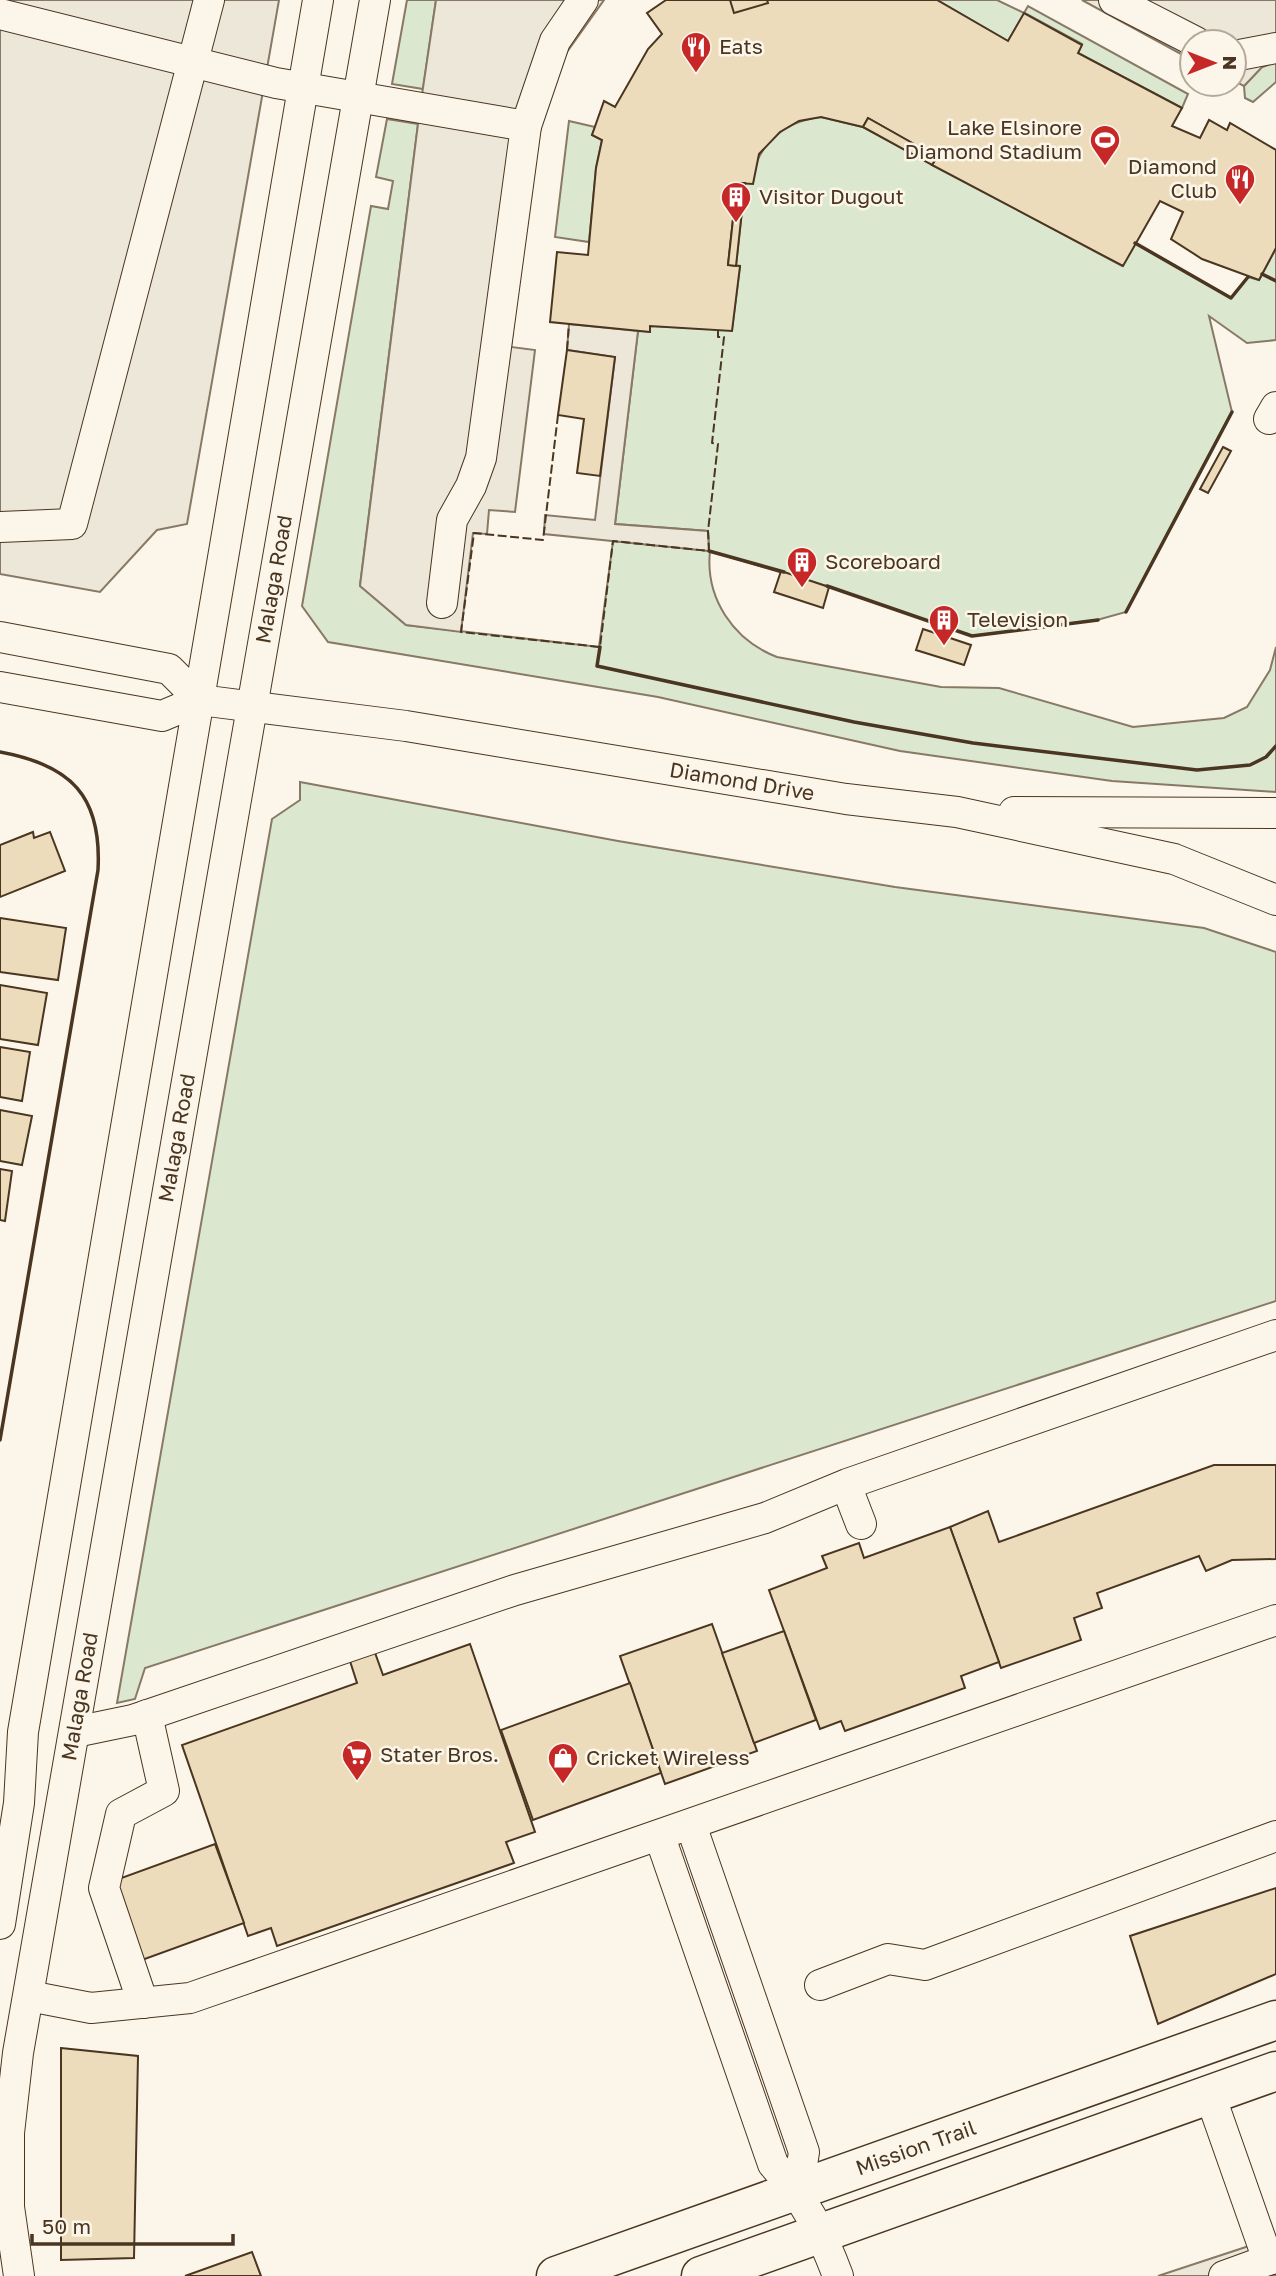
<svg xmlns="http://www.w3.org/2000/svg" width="1276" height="2276" viewBox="0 0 1276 2276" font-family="'Golos Text',sans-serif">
<rect width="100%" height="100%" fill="#fbf6e9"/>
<g fill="#dce7d0" stroke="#887966" stroke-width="2">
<path d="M 407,0 L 436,0 L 423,89 L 392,84 Z"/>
<path d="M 937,0 L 997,0 L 1024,13 L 1028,6 L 1188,94 L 1182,108 L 1078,53 L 1082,44 L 1025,13 L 1008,41 Z"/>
<path d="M 1276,62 L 1276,82 L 1253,102 L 1245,98 L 1244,86 L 1262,67 Z"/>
<path d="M 821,117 L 863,127 L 1122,266 L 1135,243 L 1231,298 L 1248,277 L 1259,280 L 1276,248 L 1276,340 L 1247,343 L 1209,316 L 1232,412 L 1126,612 L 1097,620 L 972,636 L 829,587 L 710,551 C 705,598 733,640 777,657 L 941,687 L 999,688 L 1133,727 L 1224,718 L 1247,707 L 1270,670 L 1276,647 L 1276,792 L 1112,781 L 900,751 L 658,697 L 328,642 L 302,606 L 371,206 L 388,209 L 393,181 L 376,177 L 387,119 L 418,124 L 360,585 L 406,625 L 599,647 L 613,541 L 709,551 L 708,531 L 615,524 L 638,331 L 650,332 L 650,326 L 732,330 L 740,267 L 736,266 L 745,183 L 753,183 C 754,145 785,121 821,117 Z"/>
<path d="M 569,121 L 595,127 L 592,135 L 602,140 L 596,168 L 589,242 L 555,237 Z"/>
<path d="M 300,782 L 618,841 L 895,887 L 1204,928 L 1276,952 L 1276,1301 L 145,1668 L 135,1699 L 117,1703 L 272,819 L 300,800 Z"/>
</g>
<g fill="#ede7d9" stroke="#887966" stroke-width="2">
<path d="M 0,0 L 279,0 L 187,524 L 157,530 L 100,592 L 0,574 Z"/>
<path d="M 436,0 L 604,0 L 567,52 L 549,92 L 535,144 L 511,347 L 535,350 L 515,512 L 489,510 L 487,534 L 473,533 L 461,632 L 406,625 L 360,586 L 420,108 Z"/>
<path d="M 1082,0 L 1276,0 L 1276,62 L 1262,67 L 1244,86 L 1234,81 L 1234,42 L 1192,42 L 1192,60 Z"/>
<path d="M 569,324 L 638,331 L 615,524 L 708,531 L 709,551 L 544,534 L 545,515 L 595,520 L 615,357 L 567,350 Z"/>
<path d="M 1276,2237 L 1276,2276 L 1158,2276 Z"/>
</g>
<g fill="#ecdcbc" stroke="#4a3520" stroke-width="2">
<path d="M 666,0 L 937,0 L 1008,41 L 1024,13 L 1082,45 L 1078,53 L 1182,108 L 1172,126 L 1200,138 L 1209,120 L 1227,130 L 1230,123 L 1276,150 L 1276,248 L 1259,280 L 1202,259 L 1171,239 L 1183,212 L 1160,201 L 1123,266 L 932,165 L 937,157 L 868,118 L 863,127 L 821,117 L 799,121 L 780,132 L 759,154 L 753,184 L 737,183 L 728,265 L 740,266 L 732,331 L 650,326 L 650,332 L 550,322 L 557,252 L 588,255 L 596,168 L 602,140 L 592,135 L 604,101 L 615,107 L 648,49 L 662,34 L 647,13 Z"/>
<path d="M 730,0 L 767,0 L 768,3 L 734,13 Z"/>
<path d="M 868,118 L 937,157 L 932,165 L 863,127 Z"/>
<path d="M 737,183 L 745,183 L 736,266 L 728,265 Z"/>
<path d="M 567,350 L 615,357 L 600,476 L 577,473 L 584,419 L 558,415 Z"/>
<path d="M 1223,447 L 1231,451 L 1208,493 L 1200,489 Z"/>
<path d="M 781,571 L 829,587 L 823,608 L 774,592 Z"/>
<path d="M 923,629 L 971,645 L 964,665 L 916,650 Z"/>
<path d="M 33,832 L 34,838 L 50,832 L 65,871 L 0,897 L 0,845 Z"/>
<path d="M 0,918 L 66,928 L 58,980 L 0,972 Z"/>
<path d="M 0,985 L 47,993 L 38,1045 L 0,1039 Z"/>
<path d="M 0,1047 L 30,1052 L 22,1101 L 0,1097 Z"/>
<path d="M 0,1110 L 32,1116 L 22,1165 L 0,1161 Z"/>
<path d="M 0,1169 L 12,1171 L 5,1221 L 0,1220 Z"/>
<path d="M 1214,1465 L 1276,1465 L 1276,1559 L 1232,1560 L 1206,1571 L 1199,1556 L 1097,1593 L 1102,1608 L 1074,1618 L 1081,1640 L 1001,1668 L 950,1527 L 988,1511 L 999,1542 Z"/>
<path d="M 950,1527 L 999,1662 L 961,1676 L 965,1688 L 845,1731 L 841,1721 L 820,1729 L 769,1590 L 827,1568 L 822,1556 L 859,1543 L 864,1558 Z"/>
<path d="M 712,1624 L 757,1751 L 665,1784 L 620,1656 Z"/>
<path d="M 784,1631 L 816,1720 L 754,1743 L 722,1653 Z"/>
<path d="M 470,1644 L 535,1832 L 506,1842 L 514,1863 L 277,1946 L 271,1928 L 248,1936 L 182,1745 L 357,1683 L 349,1658 L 374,1650 L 383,1675 Z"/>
<path d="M 630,1683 L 661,1773 L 533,1820 L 501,1730 Z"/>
<path d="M 215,1844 L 244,1923 L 142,1960 L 113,1881 Z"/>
<path d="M 1276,1888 L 1276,1974 L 1158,2024 L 1130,1936 Z"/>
<path d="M 61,2048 L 138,2056 L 134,2258 L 61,2260 Z"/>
<path d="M 252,2252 L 261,2276 L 185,2276 Z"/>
</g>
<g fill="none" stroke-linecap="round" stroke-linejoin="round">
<g stroke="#4a3520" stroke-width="32">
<g id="minor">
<path d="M 1114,0 L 1196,42"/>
<path d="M 0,14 L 276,83 L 526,126 L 555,41 L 583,0"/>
<path d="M 1234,56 L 1276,48"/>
<path d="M 1269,419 L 1276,407"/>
<path d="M 0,527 L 72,524 L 209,0"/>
<path d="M 442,603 L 452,520 L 471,486 L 481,458 L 526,126"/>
<path d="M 0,637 L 169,669 L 200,700"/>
<path id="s1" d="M 0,687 L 162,716 L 200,700 L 406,726 L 846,799 L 957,812 L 1174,859 L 1276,900"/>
<path d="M 1014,812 L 1276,813"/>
<path d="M 846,1485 L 861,1524"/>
<path d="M 75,1732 L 133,1720 L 515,1590 L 765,1518 L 847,1484 L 1276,1335"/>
<path d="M 691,1825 L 804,2152 L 798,2191"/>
<path d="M 660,1837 L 773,2164 C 804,2198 822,2233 838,2276"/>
<path d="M 0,1924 L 19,1803 L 23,1732 L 318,0"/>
<path d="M 820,1985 L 888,1959 L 925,1965 L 1276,1836"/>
<path d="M 29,1996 L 91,2008 L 190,1998 L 1276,1620"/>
<path d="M 143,2003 L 104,1888 L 121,1814 L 164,1791 L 147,1715"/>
<path d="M 1210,2095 L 1268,2260 L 1276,2258"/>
<path id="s2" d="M 19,2276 L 9,2207 L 9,2133 L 18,2053 L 375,0"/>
<path d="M 1224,2276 L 1268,2260"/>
</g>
</g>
<g stroke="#4a3520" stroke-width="41">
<g id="major">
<path id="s3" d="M 556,2276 L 1276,2020"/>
<path d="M 701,2276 L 1276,2071"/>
</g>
</g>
<use href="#minor" stroke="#fbf6e9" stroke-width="30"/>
<use href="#major" stroke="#fbf6e9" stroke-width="38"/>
<g stroke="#4a3520" stroke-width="2" stroke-dasharray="9 3.5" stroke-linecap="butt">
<path d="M 567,350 L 569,324"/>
<path d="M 558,415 L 543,540 L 474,533 L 461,632 L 600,647 L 613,541 L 709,551 L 708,531 L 718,444 L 712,443 L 724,337 L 718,337 L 718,330"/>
</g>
<g stroke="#4a3520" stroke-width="3.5">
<path d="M 1135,243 L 1231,298 L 1248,277"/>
<path d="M 1262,274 L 1276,281"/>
<path d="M 709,551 L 784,572"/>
<path d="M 827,586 L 972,636 L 1098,620"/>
<path d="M 1126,612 L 1232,412"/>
<path d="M 600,647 L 597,666 L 854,722 L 973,743 L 1197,770 L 1250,765 L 1266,757 L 1276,746"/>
<path d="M 0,752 C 71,765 102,796 98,870 L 0,1440"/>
</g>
</g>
<defs>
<g id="restaurant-pin" transform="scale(1.575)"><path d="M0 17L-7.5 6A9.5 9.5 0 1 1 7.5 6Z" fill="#c62828" stroke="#fbf6e9"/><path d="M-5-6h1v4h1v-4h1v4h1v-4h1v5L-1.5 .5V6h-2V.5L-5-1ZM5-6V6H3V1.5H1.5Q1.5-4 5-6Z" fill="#fff"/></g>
<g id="stadium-pin" transform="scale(1.575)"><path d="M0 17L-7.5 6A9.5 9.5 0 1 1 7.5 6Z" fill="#c62828" stroke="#fbf6e9"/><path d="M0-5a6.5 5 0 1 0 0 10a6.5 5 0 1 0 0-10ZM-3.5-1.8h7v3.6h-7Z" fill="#fff"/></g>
<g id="building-pin" transform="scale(1.575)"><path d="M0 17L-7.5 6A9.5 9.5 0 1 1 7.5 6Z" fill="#c62828" stroke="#fbf6e9"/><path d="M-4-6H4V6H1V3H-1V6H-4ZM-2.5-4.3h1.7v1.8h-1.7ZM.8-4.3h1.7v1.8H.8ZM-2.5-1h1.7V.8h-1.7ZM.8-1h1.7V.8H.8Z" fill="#fff"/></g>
<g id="supermarket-pin" transform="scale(1.575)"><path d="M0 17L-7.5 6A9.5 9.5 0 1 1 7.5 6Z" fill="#c62828" stroke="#fbf6e9"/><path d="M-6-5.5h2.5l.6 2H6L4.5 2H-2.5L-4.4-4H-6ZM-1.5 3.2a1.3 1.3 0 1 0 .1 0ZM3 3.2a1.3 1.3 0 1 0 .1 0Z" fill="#fff"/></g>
<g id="shop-pin" transform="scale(1.575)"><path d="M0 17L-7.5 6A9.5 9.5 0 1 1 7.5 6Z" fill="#c62828" stroke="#fbf6e9"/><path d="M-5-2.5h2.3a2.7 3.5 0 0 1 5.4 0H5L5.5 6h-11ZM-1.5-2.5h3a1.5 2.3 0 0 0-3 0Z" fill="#fff"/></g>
</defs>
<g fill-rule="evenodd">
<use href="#restaurant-pin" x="696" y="47"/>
<use href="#stadium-pin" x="1105" y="140"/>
<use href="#restaurant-pin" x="1240" y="179"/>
<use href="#building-pin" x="736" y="197"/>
<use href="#building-pin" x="802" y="562"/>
<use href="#building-pin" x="944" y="620"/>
<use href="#supermarket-pin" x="357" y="1755"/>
<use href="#shop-pin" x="563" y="1758"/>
</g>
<g text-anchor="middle" stroke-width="5" stroke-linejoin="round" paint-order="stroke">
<g font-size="21" fill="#4a3520" stroke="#fbf6e9" text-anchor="start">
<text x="719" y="54">Eats</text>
<text x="1082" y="135" text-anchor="end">Lake Elsinore<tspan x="1082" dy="24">Diamond Stadium</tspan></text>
<text x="1217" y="174" text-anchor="end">Diamond<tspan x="1217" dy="24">Club</tspan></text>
<text x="759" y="204">Visitor Dugout</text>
<text x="825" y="569">Scoreboard</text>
<text x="967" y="627">Television</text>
<text x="380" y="1762">Stater Bros.</text>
<text x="586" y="1765">Cricket Wireless</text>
</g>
<g font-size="21" fill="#4a3520" stroke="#fbf6e9">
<text dy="7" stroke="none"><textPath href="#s2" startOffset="1720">Malaga Road</textPath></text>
<text dy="7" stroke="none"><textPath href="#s1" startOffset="754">Diamond Drive</textPath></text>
<text dy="7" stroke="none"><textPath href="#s2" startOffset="1153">Malaga Road</textPath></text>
<text dy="7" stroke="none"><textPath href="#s2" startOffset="586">Malaga Road</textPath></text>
<text dy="7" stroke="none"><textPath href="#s3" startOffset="382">Mission Trail</textPath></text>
</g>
</g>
<g transform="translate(1213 63) rotate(90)"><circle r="33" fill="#fbf6e9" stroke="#b4a999" stroke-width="2"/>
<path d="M0-5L12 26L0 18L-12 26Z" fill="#c62828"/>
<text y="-10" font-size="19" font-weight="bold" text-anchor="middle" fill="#4a3520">N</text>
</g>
<path d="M32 2234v10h201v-10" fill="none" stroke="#4a3520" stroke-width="3.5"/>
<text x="42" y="2234" font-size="21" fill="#4a3520" stroke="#fbf6e9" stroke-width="5" paint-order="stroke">50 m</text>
</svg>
